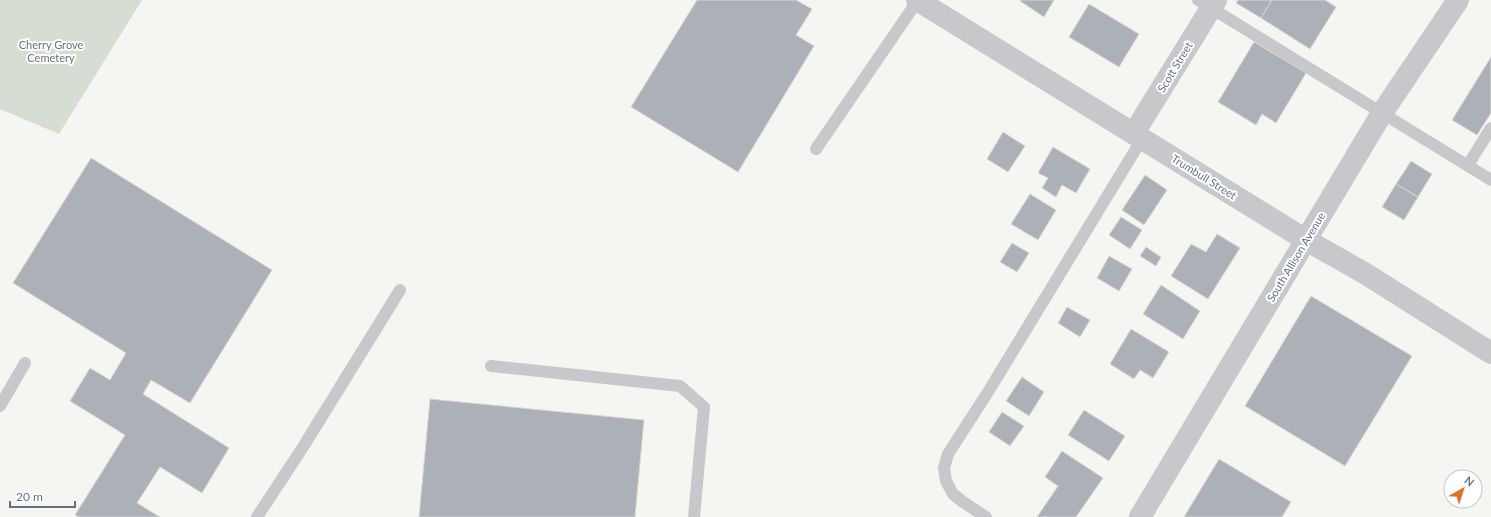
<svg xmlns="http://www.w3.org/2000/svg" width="1491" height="517" viewBox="0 0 1491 517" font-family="Lato,sans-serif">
<rect width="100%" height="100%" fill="#f5f6f2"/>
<path fill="#d6ddd3" d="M 0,0 L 142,0 L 59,134 L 0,109 Z"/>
<g fill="#acb1b8" stroke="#d7d7d5">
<path d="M 697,0 L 796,0 L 812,9 L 796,35 L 814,46 L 738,172 L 631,107 Z"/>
<path d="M 1021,0 L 1054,0 L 1044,17 L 1020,1 Z"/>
<path d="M 1238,0 L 1272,0 L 1261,18 L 1236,3 Z"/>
<path d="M 1272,0 L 1325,0 L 1336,7 L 1310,49 L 1261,18 Z"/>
<path d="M 1089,4 L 1139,34 L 1119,67 L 1069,37 Z"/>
<path d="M 1254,42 L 1306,73 L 1276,123 L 1262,114 L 1256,125 L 1218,102 Z"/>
<path d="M 1491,57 L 1491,113 L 1477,135 L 1452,120 Z"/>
<path d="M 1003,132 L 1025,146 L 1008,172 L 987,159 Z"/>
<path d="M 1053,147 L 1090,169 L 1076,193 L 1062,185 L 1056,197 L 1042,188 L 1048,178 L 1038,173 Z"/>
<path d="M 91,158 L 272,270 L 190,403 L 151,380 L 143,394 L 229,448 L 202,493 L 160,467 L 137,503 L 160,517 L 79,517 L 75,515 L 125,435 L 70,401 L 90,368 L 110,380 L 126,353 L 13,283 Z"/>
<path d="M 1411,161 L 1432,174 L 1418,197 L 1396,184 Z"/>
<path d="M 1145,175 L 1167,190 L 1144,225 L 1122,210 Z"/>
<path d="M 1396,184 L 1418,197 L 1404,220 L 1382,207 Z"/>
<path d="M 1030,194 L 1056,210 L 1038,240 L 1011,224 Z"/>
<path d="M 1121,217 L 1142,230 L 1130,249 L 1109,235 Z"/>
<path d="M 1217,234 L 1240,248 L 1208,299 L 1171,276 L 1191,244 L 1206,252 Z"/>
<path d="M 1012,243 L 1029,253 L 1017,272 L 1000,262 Z"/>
<path d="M 1146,247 L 1161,257 L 1156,266 L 1140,256 Z"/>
<path d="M 1109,256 L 1132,269 L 1119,291 L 1097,278 Z"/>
<path d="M 1161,285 L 1200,311 L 1183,339 L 1143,314 Z"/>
<path d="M 1311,296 L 1412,356 L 1345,466 L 1245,406 Z"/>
<path d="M 1067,307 L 1090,320 L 1080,337 L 1058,323 Z"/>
<path d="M 1131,329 L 1169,352 L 1153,378 L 1140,370 L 1134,379 L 1110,364 Z"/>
<path d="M 1022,377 L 1044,392 L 1029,416 L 1006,401 Z"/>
<path d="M 430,399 L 644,420 L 635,517 L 419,517 Z"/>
<path d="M 1084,410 L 1125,436 L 1109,461 L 1068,435 Z"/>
<path d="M 1002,412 L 1024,426 L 1010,446 L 989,432 Z"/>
<path d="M 1062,451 L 1103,478 L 1076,517 L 1037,517 L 1058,486 L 1045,477 Z"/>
<path d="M 1219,459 L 1291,502 L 1282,517 L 1184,517 Z"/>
</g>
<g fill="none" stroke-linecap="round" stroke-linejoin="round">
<g stroke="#c6c8cc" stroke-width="12">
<path d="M 1198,0 L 1491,180"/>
<path d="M 816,149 L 918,0"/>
<path d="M 1468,165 L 1491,128"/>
<path d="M 491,366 L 680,386 L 704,407 L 694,517"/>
<path d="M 0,406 L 25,363"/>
<path d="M 257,517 L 303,447 L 400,290"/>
<path d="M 986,517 L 963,502 L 953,494 L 946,481 L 944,468 L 948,454 L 988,392 L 1142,139"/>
</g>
<g stroke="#c6c8cc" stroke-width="22">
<path d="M 917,0 L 1306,240 L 1366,274 L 1491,353"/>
<path d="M 1134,133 L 1216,0"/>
</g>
<path stroke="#c6c8cc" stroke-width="22" d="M 1140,517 L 1382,113 L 1458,0"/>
</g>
<g text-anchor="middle" stroke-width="4" stroke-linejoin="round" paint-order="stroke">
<g font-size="11" fill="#657a64" stroke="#fff">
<text x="51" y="49">Cherry Grove<tspan x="51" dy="13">Cemetery</tspan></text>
</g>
<g font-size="11" fill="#657183" stroke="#fff">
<text transform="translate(1175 67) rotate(-59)" y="4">Scott Street</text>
<text transform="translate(1204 177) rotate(32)" y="4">Trumbull Street</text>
<text transform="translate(1296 257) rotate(-59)" y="4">South Allison Avenue</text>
</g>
</g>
<g transform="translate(1463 489) rotate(39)"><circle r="19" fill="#ffffff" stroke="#c1c6cd"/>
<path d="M0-3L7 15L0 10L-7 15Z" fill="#e16f27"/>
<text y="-6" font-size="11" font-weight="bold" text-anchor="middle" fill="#657183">N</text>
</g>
<path d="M10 501v6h65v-6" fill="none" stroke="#657183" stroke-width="2"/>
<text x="16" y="501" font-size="12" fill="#657183" stroke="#ffffff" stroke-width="3" paint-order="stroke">20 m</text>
</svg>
